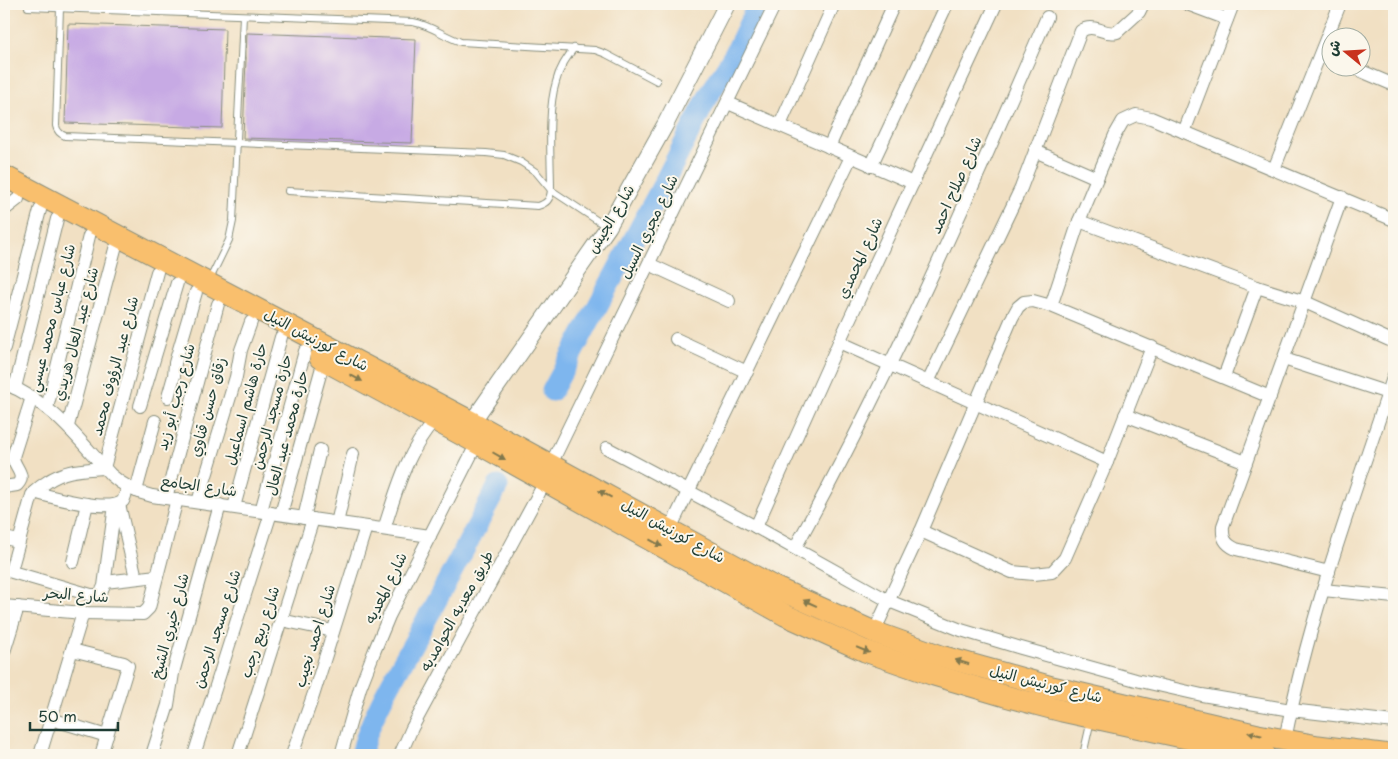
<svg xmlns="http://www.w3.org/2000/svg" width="1398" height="759" viewBox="0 0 1398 759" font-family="'Playpen Sans','Playpen Sans Arabic',sans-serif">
<rect width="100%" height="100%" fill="#fbf7ec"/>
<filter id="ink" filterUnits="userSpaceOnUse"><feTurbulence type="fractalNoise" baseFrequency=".02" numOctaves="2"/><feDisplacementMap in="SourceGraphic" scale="10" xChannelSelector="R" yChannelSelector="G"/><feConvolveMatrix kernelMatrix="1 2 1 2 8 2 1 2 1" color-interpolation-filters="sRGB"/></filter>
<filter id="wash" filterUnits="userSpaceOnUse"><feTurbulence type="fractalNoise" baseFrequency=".0096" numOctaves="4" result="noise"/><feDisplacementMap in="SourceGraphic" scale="20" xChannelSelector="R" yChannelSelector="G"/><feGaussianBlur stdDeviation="1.12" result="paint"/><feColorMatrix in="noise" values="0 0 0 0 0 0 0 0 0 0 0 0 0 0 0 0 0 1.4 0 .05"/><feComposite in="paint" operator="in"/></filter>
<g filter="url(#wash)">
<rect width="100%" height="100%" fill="#f1e0c3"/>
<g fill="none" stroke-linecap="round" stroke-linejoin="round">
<g stroke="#7eb6ee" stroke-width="21">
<path d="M 552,391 L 660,190 L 709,95 L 735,53 L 758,4"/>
<path d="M 361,755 C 368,719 398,671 416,638 C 444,588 471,537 498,486"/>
</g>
</g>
<g id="blocks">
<g fill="#c7aae4">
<path d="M 68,24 L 225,29 L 222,128 L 65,123 Z"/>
<path d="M 247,33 L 416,39 L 412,143 L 243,138 Z"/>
</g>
</g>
</g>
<g filter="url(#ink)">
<use href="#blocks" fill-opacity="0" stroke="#888e7c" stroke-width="1"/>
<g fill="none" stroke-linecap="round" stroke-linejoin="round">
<g stroke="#888e7c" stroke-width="8">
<g id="service">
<path d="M 28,7 L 413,22 C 433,26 443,36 461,42 L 595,50 L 606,54 L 657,81"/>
<path d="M 60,8 L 56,126 C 57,131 60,134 65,136 L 486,153 L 504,155 L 521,162 L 536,172 L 551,190 L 607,227"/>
<path d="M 288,191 L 538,206 C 547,203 550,200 551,190 C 551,159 547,111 556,82 C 559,69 566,59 574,48"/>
<path d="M 210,279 L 229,240 L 233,221 L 243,16"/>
<path d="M 1083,755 L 1091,720"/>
</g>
</g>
<g stroke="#888e7c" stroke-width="14">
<g id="minor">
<path d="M 1187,4 L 1227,19"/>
<path d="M 1354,68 L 1394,85"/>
<path d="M 728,103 L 913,183"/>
<path d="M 780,125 L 834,4"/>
<path d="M 1184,132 L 1233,4"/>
<path d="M 829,147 L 894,4"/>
<path d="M 1035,151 L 1097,178"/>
<path d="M 871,166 L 947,4"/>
<path d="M 1274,169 L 1340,4"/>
<path d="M 4,210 L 18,199"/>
<path d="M 1079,221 L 1257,287 L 1305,302 L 1394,342"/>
<path d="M 649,264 L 729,301"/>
<path d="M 1051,306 L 1079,221 L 1115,135 L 1123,121 L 1136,115 L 1151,118 L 1394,220"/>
<path d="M 676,339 L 747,372"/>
<path d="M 839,342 L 1107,462"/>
<path d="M 4,348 L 40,210"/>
<path d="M 1284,359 L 1388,393"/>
<path d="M 1224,377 L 1257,287"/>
<path d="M 928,382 L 1021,188 L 1081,31 C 1094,22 1104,36 1117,32 L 1139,12 L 1143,4"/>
<path d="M 4,383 C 54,404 76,437 111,475 C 123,486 136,492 152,496 L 430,536"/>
<path d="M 15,388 L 57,219"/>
<path d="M 168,397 L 174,376 L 175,363 L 196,292"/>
<path d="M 140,406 L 177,283"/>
<path d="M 47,408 L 89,236"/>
<path d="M 1125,415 L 1246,462"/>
<path d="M 68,426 L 115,249"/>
<path d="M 607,448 L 756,527 L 889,601 L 961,630 L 1021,648 L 1136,680 L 1202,695 L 1291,710 L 1394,722"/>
<path d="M 551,464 L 775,4"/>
<path d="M 4,487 L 17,485 C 27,475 14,468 13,457 L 32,397"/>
<path d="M 136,491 L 155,421"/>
<path d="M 34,492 C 51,497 109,513 123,501 L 128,488"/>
<path d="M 166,498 L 218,304"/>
<path d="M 198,502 L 236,377 L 241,350 L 251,322"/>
<path d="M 119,504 L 136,578"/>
<path d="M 115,505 L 104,586 L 100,595 L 91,595 L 12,572 L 12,567 L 32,495 C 36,489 41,486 47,482 C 66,469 82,470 104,468 L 157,272"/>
<path d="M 234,507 L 281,337"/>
<path d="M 261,511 L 305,351"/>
<path d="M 281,514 L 324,360"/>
<path d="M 304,518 L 320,450"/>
<path d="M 337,523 L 353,454"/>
<path d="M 756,527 L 839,342 L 996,4"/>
<path d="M 384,529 C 397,489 406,453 435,420"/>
<path d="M 670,529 L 851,157"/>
<path d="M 921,531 L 1012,572 L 1034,574 L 1052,572 L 1065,558 L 1107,462 L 1152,347"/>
<path d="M 4,538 L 19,541"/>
<path d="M 795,548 C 890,376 969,197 1047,17"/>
<path d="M 73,562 L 87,504"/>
<path d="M 1329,572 L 1236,549 C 1225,544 1222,538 1223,526 L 1342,197"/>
<path d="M 105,582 L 157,576"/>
<path d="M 1323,590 L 1394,597"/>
<path d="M 4,606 L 83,613 L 143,614 L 149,608 L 177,499"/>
<path d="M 281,620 L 333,631"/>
<path d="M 874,632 L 921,531 L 1012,318 L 1018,307 L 1024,302 L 1033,301 L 1051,306 L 1270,397"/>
<path d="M 72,650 L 124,663 L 128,666 L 101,755"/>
<path d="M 4,652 L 18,607"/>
<path d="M 51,719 L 107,736"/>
<path d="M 1285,740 C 1309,616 1354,495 1394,375"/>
<path d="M 40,755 L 83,613"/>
<path d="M 152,755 L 168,705 L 173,673 L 220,505"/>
<path d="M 194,755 L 271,513"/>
<path d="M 238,755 L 313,519"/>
<path d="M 292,755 L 313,696 L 366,527"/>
<path d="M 341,755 L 360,688 L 374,652 L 389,616 L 477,443"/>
<path d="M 400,755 L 412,728 L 545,482"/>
</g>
</g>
<g stroke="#888e7c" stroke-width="18">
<path id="tertiary" d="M 472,422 L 608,227 L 665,125 L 727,4"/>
</g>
<g stroke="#888e7c" stroke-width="23">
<g id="trunk">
<path d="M 4,176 L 472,422 L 774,587 L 874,632 L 941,656 L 1052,687 L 1258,735 L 1318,746 L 1390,755"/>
<path d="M 320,358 L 477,443 L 785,615 L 865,651 L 934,675 L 1005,696 L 1062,711 L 1265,755"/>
</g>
</g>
<use href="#service" stroke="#fff" stroke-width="6"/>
<use href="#minor" stroke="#fff" stroke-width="12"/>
<use href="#tertiary" stroke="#fff" stroke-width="16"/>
<use href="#trunk" stroke="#f9bf6d" stroke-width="21"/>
</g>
<defs><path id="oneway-solid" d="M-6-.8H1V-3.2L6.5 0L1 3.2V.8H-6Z" transform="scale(1.25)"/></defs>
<g fill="#81784e">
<use href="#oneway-solid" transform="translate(356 378) rotate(28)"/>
<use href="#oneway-solid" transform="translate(499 456) rotate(30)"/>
<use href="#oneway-solid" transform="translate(605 494) rotate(-151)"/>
<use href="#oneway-solid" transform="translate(656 543) rotate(29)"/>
<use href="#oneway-solid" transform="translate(810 603) rotate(-156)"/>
<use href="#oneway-solid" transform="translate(863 650) rotate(22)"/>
<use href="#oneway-solid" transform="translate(962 662) rotate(-163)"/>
<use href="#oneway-solid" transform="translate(1255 734) rotate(-167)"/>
</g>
</g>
<g text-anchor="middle" stroke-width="4" stroke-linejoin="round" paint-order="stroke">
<g font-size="15" fill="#1f3d34" stroke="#fbf7ec">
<text transform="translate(956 185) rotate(-66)" y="5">شارع صلاح احمد</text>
<text transform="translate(611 219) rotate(-59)" y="5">شارع الجيش</text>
<text transform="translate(649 227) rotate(-64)" y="5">شارع مجري السيل</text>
<text transform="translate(860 258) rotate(-65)" y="5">شارع المحمدي</text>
<text transform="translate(52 318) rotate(-76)" y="5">شارع عباس محمد عيسي</text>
<text transform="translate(76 334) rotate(-75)" y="5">شارع عبد العال هريدي</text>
<text transform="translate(316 340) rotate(28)" y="5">شارع كورنيش النيل</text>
<text transform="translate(115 366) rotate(-75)" y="5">شارع عبد الرؤوف محمد</text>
<text transform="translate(176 397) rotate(-75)" y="5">شارع رجب أبو زيد</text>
<text transform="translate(246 404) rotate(-75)" y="5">حارة هاشم اسماعيل</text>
<text transform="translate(208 407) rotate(-75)" y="5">زقاق حسن قناوي</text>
<text transform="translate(272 412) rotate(-75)" y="5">حارة مسجد الرحمن</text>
<text transform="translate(287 433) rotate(-75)" y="5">حارة محمد عبد العال</text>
<text transform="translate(199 486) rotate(8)" y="5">شارع الجامع</text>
<text transform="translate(673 531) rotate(29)" y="5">شارع كورنيش النيل</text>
<text transform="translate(386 588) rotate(-64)" y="5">شارع المعديه</text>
<text transform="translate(76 595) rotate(4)" y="5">شارع البحر</text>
<text transform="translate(457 611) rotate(-61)" y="5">طريق معديه الحوامديه</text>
<text transform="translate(170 626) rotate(-75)" y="5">شارع خيري الشيخ</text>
<text transform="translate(217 629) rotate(-72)" y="5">شارع مسجد الرحمن</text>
<text transform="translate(260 632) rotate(-72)" y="5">شارع ربيع رجب</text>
<text transform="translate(315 636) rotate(-73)" y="5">شارع احمد نجيب</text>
<text transform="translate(1046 684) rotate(14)" y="5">شارع كورنيش النيل</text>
</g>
</g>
<rect width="1398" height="759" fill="none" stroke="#fbf7ec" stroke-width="20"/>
<g transform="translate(1346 52) rotate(288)"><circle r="24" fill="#fbf7ec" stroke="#a3ada2"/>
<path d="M0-4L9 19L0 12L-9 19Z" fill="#c8321e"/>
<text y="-8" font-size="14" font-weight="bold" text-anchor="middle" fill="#1f3d34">ش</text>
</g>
<path d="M30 722v8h88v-8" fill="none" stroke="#1f3d34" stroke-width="2.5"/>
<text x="38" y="722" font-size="15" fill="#1f3d34" stroke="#fbf7ec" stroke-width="4" paint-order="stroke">50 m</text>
</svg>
